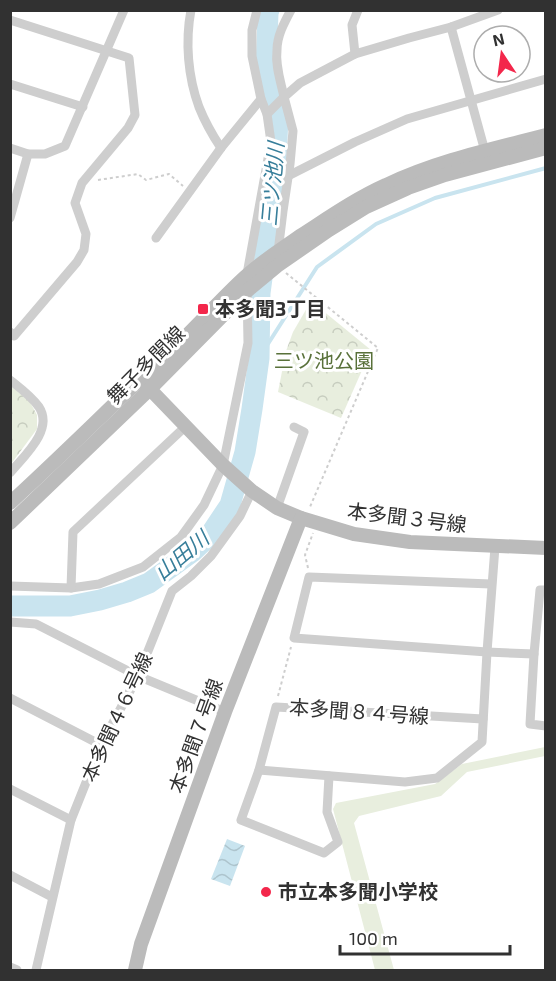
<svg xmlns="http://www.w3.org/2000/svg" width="556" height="981" viewBox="0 0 556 981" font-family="'Exo 2','Noto Sans JP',sans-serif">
<defs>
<pattern id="park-crowns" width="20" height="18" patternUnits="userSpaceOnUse" patternTransform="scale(1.5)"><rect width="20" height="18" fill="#e8eede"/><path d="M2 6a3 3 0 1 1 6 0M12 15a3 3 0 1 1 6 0" fill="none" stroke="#c7cdbf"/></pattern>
<pattern id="water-waves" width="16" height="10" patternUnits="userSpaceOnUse" patternTransform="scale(1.5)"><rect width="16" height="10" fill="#c9e4ef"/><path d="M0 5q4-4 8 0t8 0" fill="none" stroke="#adc4cd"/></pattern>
</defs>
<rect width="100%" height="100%" fill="#fff"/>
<path fill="#e8eede" d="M 545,747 L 545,756 L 467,772 L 441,796 L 359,816 L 354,823 L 394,970 L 375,970 L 333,809 L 336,803 L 435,784 L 462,764 Z"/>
<g fill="url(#park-crowns)">
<path d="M 311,301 L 371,350 L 341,418 L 278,392 L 286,351 L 293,332 Z"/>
<path d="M 11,386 L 30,402 L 37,415 L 37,429 L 11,464 Z"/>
</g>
<path fill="url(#water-waves)" d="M 227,839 L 245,846 L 230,886 L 211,879 Z"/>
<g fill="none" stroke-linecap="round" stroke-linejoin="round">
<path stroke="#c9e4ef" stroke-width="4" d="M 259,358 L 317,267 L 376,224 L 435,198 L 546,168"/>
<path stroke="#c9e4ef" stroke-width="21" d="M 10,606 L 70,606 L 100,600 L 127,592 L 149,583 L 192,552 L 210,535 L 230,505 L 245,452 L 252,409 L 259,358 L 260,293 L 275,180 L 278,119 L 266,68 L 268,13 L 269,10"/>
<g stroke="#cecece" stroke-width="2" stroke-dasharray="3 3" stroke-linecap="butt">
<path d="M 98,180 L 138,174 L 146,180 L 169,174 L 183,186"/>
<path d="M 286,273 L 378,348 L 310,507"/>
<path d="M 308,568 L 305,555 L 313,533"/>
<path d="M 278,696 L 291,647"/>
</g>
<g stroke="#cecece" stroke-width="9">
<path d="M 191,10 C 185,42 188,77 199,107 C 205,122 213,136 221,148"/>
<path d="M 10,20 L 129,58 L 135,115 L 128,128 L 82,183 L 75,203 L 86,234 L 84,250 L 77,262 L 14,336 L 10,332"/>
<path d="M 451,27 L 486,155"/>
<path d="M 355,54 L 352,25 L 358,10"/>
<path d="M 10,84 L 83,107"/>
<path d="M 267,114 L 284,97 C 281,82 275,66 277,50 C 277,36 284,23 291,10"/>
<path d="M 10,148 L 28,154 L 45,154 L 65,146 L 124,10"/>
<path d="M 288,176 L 355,142 L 407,119 L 546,79"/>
<path d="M 10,218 L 28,154"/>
<path d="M 156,238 L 221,148 L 261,99 L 252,56 L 252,30 L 257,10"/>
<path d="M 278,252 L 283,211 L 290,164 L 293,131 L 284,97 L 300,83 L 355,54 L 409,38 L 451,27 L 498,10"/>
<path d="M 247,274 L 271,142 L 267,114 L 261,99"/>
<path d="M 10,380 C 20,388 31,396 39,407 C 54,430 24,456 10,473"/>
<path d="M 277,508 L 304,432 L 294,427"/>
<path d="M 491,584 L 309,577 L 294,638 L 487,652 L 534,654"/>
<path d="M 10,586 L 71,588 L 99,584 L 143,567 L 181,537 L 204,505 L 223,465 L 248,343 L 247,288"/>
<path d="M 71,588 L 73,532 L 186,426"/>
<path d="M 546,590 L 540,590 L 534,654 L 530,724 L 546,726"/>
<path d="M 10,622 L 36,624 L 138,676 L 225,712"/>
<path d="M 10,698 L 101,745"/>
<path d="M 259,770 L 405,782 L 437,778 L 482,742 L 487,652 L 495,547"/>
<path d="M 329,776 L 327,812 L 338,842 L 324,853 L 241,820 L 259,770 L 276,707 L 483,719"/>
<path d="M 10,789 L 71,820"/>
<path d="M 10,875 L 52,897"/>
<path d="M 10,967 L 17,970"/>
<path d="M 36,970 L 71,820 L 101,745 L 138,676 L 172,591 L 191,576 L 211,556 L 240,516 L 252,491"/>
</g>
<g stroke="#bbb" stroke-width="14">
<path d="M 145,384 L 223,465 L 252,491 L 277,508 L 301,518 L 354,534 L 410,542 L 546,548"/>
<path d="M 10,503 C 67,451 121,396 178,344 C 201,322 222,298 245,277 C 262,261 282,249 300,236 C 328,218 355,199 386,185 C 436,161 492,149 546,135"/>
<path d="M 10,523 L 150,389 L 247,291 L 277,266 L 329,230 L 366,207 L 408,188 L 445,175 L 546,148"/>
<path d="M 135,970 L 141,944 L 225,712 L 301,518"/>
</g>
</g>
<g fill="#f3274b" stroke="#fff" stroke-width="2">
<rect x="197" y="303" width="12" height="12" rx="3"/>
<circle cx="266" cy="892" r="6"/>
</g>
<g text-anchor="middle" stroke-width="6" stroke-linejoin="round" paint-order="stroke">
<g font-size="20" font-weight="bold" fill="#313131" stroke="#fff" text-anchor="start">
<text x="215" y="316">本多聞3丁目</text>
<text x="278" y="899">市立本多聞小学校</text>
</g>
<g font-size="20" fill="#59713a" stroke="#fff">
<text x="324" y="368">三ツ池公園</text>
</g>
<g font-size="20" fill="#313131" stroke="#fff">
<text transform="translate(146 365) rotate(-45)" y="7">舞子多聞線</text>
<text transform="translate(407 518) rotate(7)" y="7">本多聞３号線</text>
<text transform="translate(359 712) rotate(4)" y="7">本多聞８４号線</text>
<text transform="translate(117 717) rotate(-65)" y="7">本多聞４６号線</text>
<text transform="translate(196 736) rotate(-70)" y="7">本多聞７号線</text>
</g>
<g font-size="21" font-style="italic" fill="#377e9a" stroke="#fff">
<text transform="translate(273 184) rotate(-85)" y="7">三ツ池川</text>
<text transform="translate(182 556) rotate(-40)" y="7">山田川</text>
</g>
</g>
<rect width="556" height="981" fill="none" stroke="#313131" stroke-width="24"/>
<g transform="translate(502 54) rotate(347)"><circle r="28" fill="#ffffff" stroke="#adadad" stroke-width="1.5"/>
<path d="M0-4.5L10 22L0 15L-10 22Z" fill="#f3274b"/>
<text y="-9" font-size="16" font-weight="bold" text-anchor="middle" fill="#313131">N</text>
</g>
<path d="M340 945v9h170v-9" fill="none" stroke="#313131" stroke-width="3"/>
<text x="349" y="945" font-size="18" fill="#313131" stroke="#ffffff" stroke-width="4.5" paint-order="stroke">100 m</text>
</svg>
